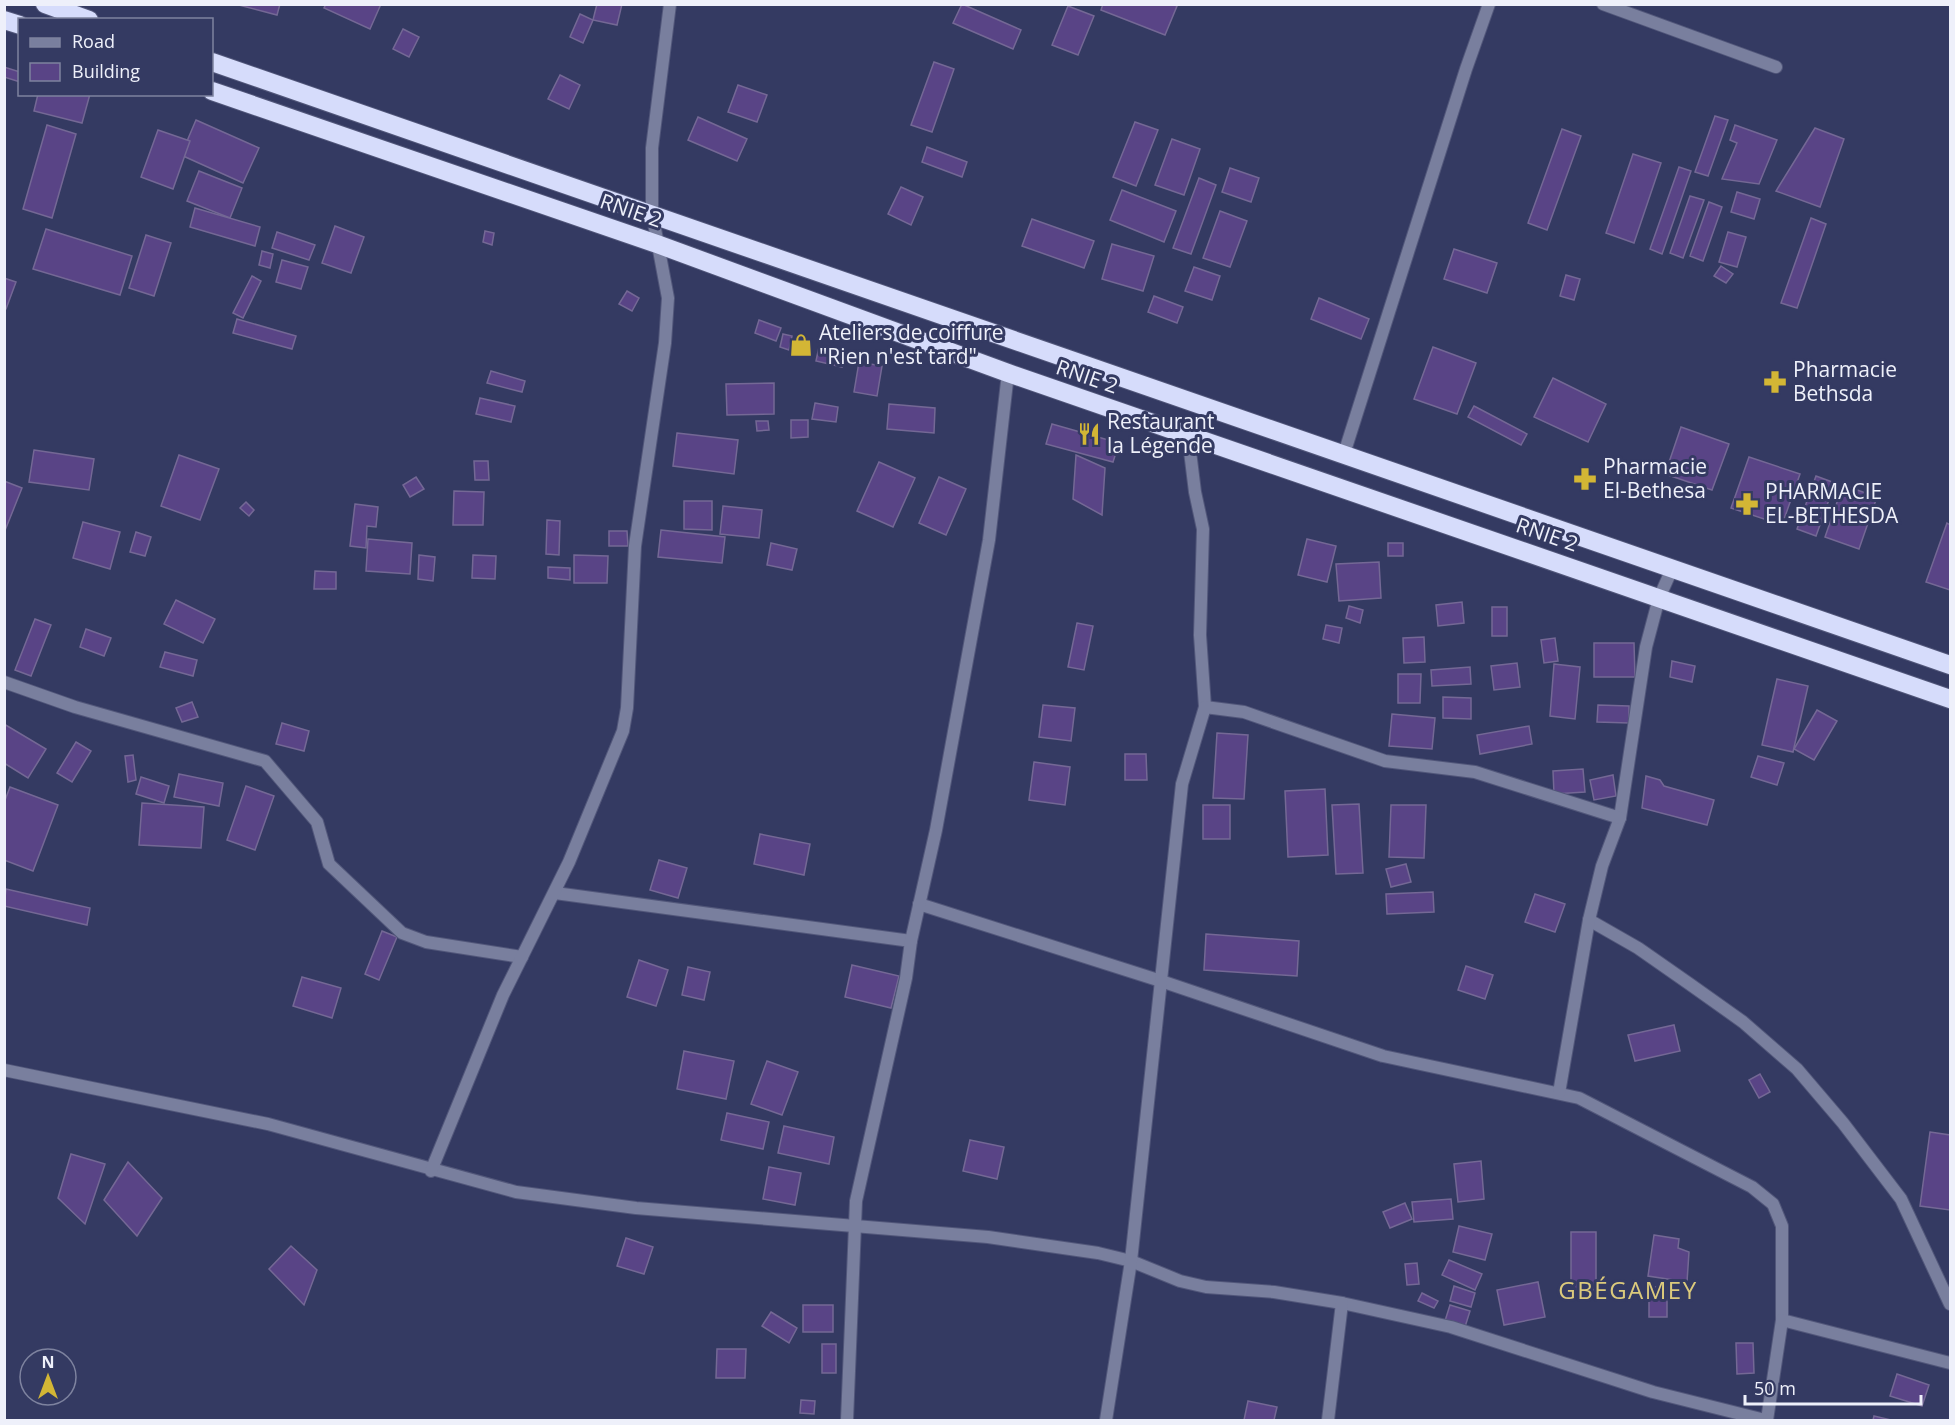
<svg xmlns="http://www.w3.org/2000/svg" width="1955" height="1425" viewBox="0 0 1955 1425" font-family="'Open Sans',sans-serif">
<rect width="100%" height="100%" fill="#343a62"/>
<g fill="#594486" stroke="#746895" stroke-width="1.5">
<path d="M 235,4 L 280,4 L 277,15 Z"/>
<path d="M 326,4 L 381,4 L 370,29 L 324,8 Z"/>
<path d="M 597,4 L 622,4 L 617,25 L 593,20 Z"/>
<path d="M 962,4 L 1021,30 L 1013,49 L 953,23 Z"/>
<path d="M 1103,4 L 1173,4 L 1177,6 L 1165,35 L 1101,10 Z"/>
<path d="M 1068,6 L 1094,16 L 1078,55 L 1052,45 Z"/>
<path d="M 580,14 L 593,20 L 583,43 L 570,37 Z"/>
<path d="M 403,29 L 419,37 L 409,57 L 393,49 Z"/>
<path d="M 934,62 L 954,69 L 932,132 L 911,125 Z"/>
<path d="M 4,67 L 20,72 L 20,82 L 4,77 Z"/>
<path d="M 560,75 L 580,85 L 569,109 L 548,99 Z"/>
<path d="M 738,85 L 767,95 L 757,122 L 728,112 Z"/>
<path d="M 38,94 L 90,94 L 82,123 L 34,111 Z"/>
<path d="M 1715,116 L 1728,120 L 1708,176 L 1695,172 Z"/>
<path d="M 698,117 L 747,139 L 737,161 L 688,140 Z"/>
<path d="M 196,120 L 259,148 L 243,183 L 181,155 Z"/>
<path d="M 1135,122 L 1158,130 L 1136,186 L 1113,177 Z"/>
<path d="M 47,125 L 76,134 L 52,218 L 23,209 Z"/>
<path d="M 1735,125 L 1777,140 L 1759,184 L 1722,179 L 1737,143 L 1730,140 Z"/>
<path d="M 1815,128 L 1844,139 L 1820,207 L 1776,191 Z"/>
<path d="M 1562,129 L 1581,136 L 1547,230 L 1528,223 Z"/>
<path d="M 158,130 L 190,141 L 173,189 L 141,177 Z"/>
<path d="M 1172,139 L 1200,149 L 1184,195 L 1155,185 Z"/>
<path d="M 927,147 L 967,162 L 962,177 L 922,162 Z"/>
<path d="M 1633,154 L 1661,163 L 1634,243 L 1606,233 Z"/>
<path d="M 1679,167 L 1691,171 L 1662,254 L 1650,249 Z"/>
<path d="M 1230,168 L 1259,178 L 1251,202 L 1222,192 Z"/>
<path d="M 199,171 L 242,188 L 230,218 L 187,201 Z"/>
<path d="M 1199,178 L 1216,185 L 1191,254 L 1173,248 Z"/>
<path d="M 901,187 L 923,197 L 911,225 L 888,214 Z"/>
<path d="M 1122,190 L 1176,211 L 1164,242 L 1110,220 Z"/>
<path d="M 1737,192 L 1760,199 L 1754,219 L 1731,212 Z"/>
<path d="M 1690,196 L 1704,200 L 1683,258 L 1670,253 Z"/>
<path d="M 1709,202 L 1722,207 L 1703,261 L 1690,256 Z"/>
<path d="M 195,208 L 260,227 L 255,246 L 190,227 Z"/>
<path d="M 1220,211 L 1247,221 L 1230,267 L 1203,258 Z"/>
<path d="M 1811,218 L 1826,224 L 1797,308 L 1781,303 Z"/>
<path d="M 1032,219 L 1094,241 L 1084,268 L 1022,246 Z"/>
<path d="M 335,226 L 364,237 L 351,273 L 322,263 Z"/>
<path d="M 46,229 L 132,256 L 120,295 L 33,269 Z"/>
<path d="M 485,231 L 494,233 L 492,245 L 483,242 Z"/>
<path d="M 277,232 L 315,245 L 309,260 L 272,248 Z"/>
<path d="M 1728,232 L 1746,237 L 1737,267 L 1719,262 Z"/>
<path d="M 146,235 L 171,243 L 154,296 L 129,288 Z"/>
<path d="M 1112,244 L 1154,256 L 1143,291 L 1102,279 Z"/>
<path d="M 1454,249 L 1497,263 L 1487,293 L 1444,279 Z"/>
<path d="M 262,251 L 273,254 L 270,268 L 259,265 Z"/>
<path d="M 282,260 L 308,267 L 301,289 L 276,282 Z"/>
<path d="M 1721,266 L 1733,274 L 1726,283 L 1714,276 Z"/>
<path d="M 1194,267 L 1220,276 L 1212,300 L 1185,291 Z"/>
<path d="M 1566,275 L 1580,279 L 1574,300 L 1560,296 Z"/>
<path d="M 252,276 L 261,281 L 243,318 L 233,313 Z"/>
<path d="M 4,278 L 16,282 L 6,309 L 4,309 Z"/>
<path d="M 627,291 L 639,298 L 632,311 L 619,304 Z"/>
<path d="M 1154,296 L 1183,307 L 1177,323 L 1148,312 Z"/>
<path d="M 1319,298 L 1369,319 L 1361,339 L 1311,319 Z"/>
<path d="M 237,319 L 296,336 L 292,349 L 233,333 Z"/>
<path d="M 759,320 L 781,328 L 776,341 L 755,333 Z"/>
<path d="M 783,334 L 792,336 L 789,350 L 780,347 Z"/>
<path d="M 819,347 L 845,352 L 842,367 L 816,361 Z"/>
<path d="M 1433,347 L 1476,363 L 1457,414 L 1414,399 Z"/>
<path d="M 859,362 L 882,366 L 877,396 L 854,392 Z"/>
<path d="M 491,371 L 525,381 L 522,392 L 487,383 Z"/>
<path d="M 1553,378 L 1606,404 L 1588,442 L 1534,417 Z"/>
<path d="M 774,383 L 774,414 L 727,415 L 726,384 Z"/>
<path d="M 480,398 L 515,406 L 511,422 L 476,414 Z"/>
<path d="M 815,403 L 838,407 L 836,422 L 812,419 Z"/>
<path d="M 889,404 L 935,408 L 934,433 L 887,429 Z"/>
<path d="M 1474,406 L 1527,434 L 1521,445 L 1468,417 Z"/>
<path d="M 791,420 L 808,420 L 808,437 L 791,438 Z"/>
<path d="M 756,421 L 768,421 L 769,430 L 757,431 Z"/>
<path d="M 1052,424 L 1119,443 L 1113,462 L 1046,444 Z"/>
<path d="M 1681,427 L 1729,444 L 1712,490 L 1665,474 Z"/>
<path d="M 677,433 L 738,440 L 734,474 L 673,466 Z"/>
<path d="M 34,450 L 94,459 L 89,490 L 29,482 Z"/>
<path d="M 179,455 L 219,469 L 200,520 L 161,506 Z"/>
<path d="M 1076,455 L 1105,468 L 1102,515 L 1073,499 Z"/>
<path d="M 1749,457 L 1800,474 L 1782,525 L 1731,508 Z"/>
<path d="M 474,461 L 488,461 L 489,480 L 475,480 Z"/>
<path d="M 879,462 L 915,478 L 893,527 L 857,511 Z"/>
<path d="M 1816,476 L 1835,483 L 1816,536 L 1797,529 Z"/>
<path d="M 416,477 L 424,489 L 410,497 L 403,485 Z"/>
<path d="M 939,477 L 966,489 L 946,535 L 919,523 Z"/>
<path d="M 4,481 L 22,488 L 4,533 Z"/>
<path d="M 1843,485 L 1877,497 L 1859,549 L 1825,537 Z"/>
<path d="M 454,491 L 484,492 L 483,525 L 453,525 Z"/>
<path d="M 684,501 L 712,501 L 712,530 L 684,529 Z"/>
<path d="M 246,502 L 254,510 L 249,516 L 240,508 Z"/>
<path d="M 355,504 L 378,507 L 376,527 L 367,526 L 366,548 L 350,546 Z"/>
<path d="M 723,506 L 762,510 L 759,538 L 720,534 Z"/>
<path d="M 547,520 L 560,521 L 559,555 L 546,554 Z"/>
<path d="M 83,522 L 120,532 L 110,569 L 73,558 Z"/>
<path d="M 1947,523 L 1950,525 L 1950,590 L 1926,582 Z"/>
<path d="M 661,530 L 725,537 L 722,563 L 658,557 Z"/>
<path d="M 609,531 L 627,531 L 628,546 L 609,546 Z"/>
<path d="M 136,532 L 151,537 L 145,556 L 130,552 Z"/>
<path d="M 368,539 L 412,543 L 410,574 L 366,571 Z"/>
<path d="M 1307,539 L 1336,546 L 1327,582 L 1298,575 Z"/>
<path d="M 771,543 L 797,549 L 792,570 L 767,565 Z"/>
<rect x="1388" y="543" width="15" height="13"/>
<path d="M 419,555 L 435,557 L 433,581 L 418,579 Z"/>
<path d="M 473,555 L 496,556 L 495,579 L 472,578 Z"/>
<path d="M 574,555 L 608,556 L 607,583 L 574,583 Z"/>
<path d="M 1379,562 L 1381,598 L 1339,601 L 1336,564 Z"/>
<path d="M 548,567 L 570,568 L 570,580 L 548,578 Z"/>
<path d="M 315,571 L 336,572 L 336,589 L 314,589 Z"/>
<path d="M 176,600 L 215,619 L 203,643 L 164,624 Z"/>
<path d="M 1462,602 L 1464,623 L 1438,626 L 1436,605 Z"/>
<path d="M 1349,606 L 1363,610 L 1360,623 L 1346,618 Z"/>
<rect x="1492" y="607" width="15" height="29"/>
<path d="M 35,619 L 51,625 L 31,676 L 15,670 Z"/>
<path d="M 1077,623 L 1093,626 L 1084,670 L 1068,667 Z"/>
<path d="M 1326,625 L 1342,628 L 1339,643 L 1323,639 Z"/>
<path d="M 86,629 L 111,638 L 104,656 L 80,647 Z"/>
<path d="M 1424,637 L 1425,662 L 1404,663 L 1403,638 Z"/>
<path d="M 1555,638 L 1558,661 L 1544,663 L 1541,640 Z"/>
<path d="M 1594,643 L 1634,643 L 1635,677 L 1594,677 Z"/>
<path d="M 165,652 L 197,660 L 193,676 L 160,667 Z"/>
<path d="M 1672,661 L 1695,666 L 1692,682 L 1670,677 Z"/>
<path d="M 1517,663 L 1520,687 L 1494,690 L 1491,666 Z"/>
<path d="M 1554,664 L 1580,667 L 1575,719 L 1550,716 Z"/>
<path d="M 1470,667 L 1471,684 L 1432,686 L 1431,670 Z"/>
<path d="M 1398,674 L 1421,674 L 1420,703 L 1398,703 Z"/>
<path d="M 1777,679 L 1808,686 L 1793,752 L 1762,745 Z"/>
<path d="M 1443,697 L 1471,698 L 1471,719 L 1443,718 Z"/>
<path d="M 192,702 L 198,717 L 182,722 L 176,708 Z"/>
<path d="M 1043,705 L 1075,708 L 1071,741 L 1039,737 Z"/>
<path d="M 1598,705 L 1629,706 L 1629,723 L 1597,722 Z"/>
<path d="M 1817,710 L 1837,721 L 1814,760 L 1794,749 Z"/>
<path d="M 1392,714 L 1435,718 L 1432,749 L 1389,746 Z"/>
<path d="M 282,723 L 309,731 L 304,751 L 276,744 Z"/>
<path d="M 4,724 L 46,749 L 28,778 L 4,763 Z"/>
<path d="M 1529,726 L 1532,744 L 1480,754 L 1477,735 Z"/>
<path d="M 1217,733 L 1248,735 L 1244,799 L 1213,798 Z"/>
<path d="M 76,742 L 91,751 L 72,782 L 57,773 Z"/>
<path d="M 1125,754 L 1146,754 L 1147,780 L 1125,780 Z"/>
<path d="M 133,755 L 136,780 L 128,782 L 125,756 Z"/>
<path d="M 1758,756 L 1784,763 L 1777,785 L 1751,777 Z"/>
<path d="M 1034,762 L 1070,767 L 1065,805 L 1029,800 Z"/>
<path d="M 1583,769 L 1585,792 L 1554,794 L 1553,771 Z"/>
<path d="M 179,774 L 223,783 L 219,806 L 174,797 Z"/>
<path d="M 1613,775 L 1616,796 L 1594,800 L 1590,780 Z"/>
<path d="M 1646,776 L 1660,780 L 1664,786 L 1714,800 L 1707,825 L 1642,808 Z"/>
<path d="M 141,777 L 169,786 L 164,803 L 136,794 Z"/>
<path d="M 246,786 L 274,796 L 255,850 L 227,840 Z"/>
<path d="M 10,787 L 58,805 L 33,871 L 4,860 L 4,803 Z"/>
<path d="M 1325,789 L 1328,855 L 1288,857 L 1285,791 Z"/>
<path d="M 142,803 L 204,807 L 201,848 L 139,845 Z"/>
<path d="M 1359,804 L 1363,873 L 1336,874 L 1332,805 Z"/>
<rect x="1203" y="805" width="27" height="34"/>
<path d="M 1391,805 L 1426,805 L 1424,858 L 1389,857 Z"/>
<path d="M 760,834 L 810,844 L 804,875 L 754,864 Z"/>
<path d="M 659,860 L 687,868 L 678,898 L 650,890 Z"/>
<path d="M 1406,864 L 1411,882 L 1391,887 L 1386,869 Z"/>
<path d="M 6,889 L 90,908 L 87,925 L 4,906 Z"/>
<path d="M 1433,892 L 1434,912 L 1387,914 L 1386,894 Z"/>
<path d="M 1535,894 L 1565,904 L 1555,932 L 1525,922 Z"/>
<path d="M 382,931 L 397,937 L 379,980 L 365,974 Z"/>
<path d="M 1206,934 L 1299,941 L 1297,976 L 1204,970 Z"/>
<path d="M 639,960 L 668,970 L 656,1006 L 627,997 Z"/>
<path d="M 852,965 L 899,976 L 891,1008 L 845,997 Z"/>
<path d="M 1466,966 L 1493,975 L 1485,999 L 1458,990 Z"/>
<path d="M 688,967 L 710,972 L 704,1000 L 682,995 Z"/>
<path d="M 302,977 L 341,988 L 332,1018 L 293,1006 Z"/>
<path d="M 1674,1025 L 1680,1051 L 1635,1061 L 1628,1035 Z"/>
<path d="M 684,1051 L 734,1061 L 726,1099 L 677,1089 Z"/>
<path d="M 767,1061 L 798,1072 L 782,1115 L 751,1104 Z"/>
<path d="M 1760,1074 L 1770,1092 L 1759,1098 L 1749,1080 Z"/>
<path d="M 727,1113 L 769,1122 L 763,1149 L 721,1140 Z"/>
<path d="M 784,1126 L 834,1137 L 829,1164 L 778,1153 Z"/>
<path d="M 1930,1132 L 1950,1135 L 1950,1210 L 1920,1206 Z"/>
<path d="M 970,1140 L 1004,1147 L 997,1179 L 963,1171 Z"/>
<path d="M 71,1154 L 105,1164 L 85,1224 L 58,1198 Z"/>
<path d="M 1481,1161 L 1484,1199 L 1458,1202 L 1454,1164 Z"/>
<path d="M 128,1162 L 162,1198 L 137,1236 L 104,1200 Z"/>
<path d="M 769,1167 L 801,1173 L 795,1205 L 763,1199 Z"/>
<path d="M 1451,1199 L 1453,1219 L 1414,1222 L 1412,1202 Z"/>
<path d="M 1405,1203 L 1412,1219 L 1390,1228 L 1383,1212 Z"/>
<path d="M 1459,1226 L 1492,1234 L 1485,1260 L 1453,1252 Z"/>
<rect x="1571" y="1232" width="25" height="58"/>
<path d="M 1654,1235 L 1679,1239 L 1678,1248 L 1689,1252 L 1687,1282 L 1648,1276 Z"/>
<path d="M 626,1238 L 653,1247 L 644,1274 L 617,1266 Z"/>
<path d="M 291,1246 L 317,1270 L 304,1305 L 269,1269 Z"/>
<path d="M 1449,1260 L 1482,1274 L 1475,1290 L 1442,1275 Z"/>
<path d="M 1417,1263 L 1419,1284 L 1407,1285 L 1405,1264 Z"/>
<path d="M 1538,1282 L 1545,1317 L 1504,1325 L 1497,1290 Z"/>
<path d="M 1454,1286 L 1475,1293 L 1471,1307 L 1450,1301 Z"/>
<rect x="1649" y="1287" width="18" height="30"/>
<path d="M 1422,1293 L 1438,1301 L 1434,1308 L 1418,1301 Z"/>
<rect x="803" y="1305" width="30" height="27"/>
<path d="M 1450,1305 L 1470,1311 L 1464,1330 L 1444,1324 Z"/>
<path d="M 771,1312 L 797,1328 L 789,1343 L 762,1326 Z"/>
<path d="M 1736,1343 L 1753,1343 L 1754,1373 L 1737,1374 Z"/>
<rect x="822" y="1344" width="14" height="29"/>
<path d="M 717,1349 L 746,1349 L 745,1378 L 716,1378 Z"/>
<path d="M 1897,1374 L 1929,1385 L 1922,1406 L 1890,1396 Z"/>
<path d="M 801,1400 L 815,1401 L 814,1414 L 800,1413 Z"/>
<path d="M 1248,1401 L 1277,1407 L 1274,1420 L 1244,1420 Z"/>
<path d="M 1874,1416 L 1891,1420 L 1873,1420 Z"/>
</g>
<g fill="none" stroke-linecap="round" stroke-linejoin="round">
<g stroke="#52577a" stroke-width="14">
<g id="street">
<path d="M 1603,4 L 1776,67"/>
<path d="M 1188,435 L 1195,492 L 1203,529 L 1200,635 L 1205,707"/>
<path d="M 1343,457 L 1466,69 L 1489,4"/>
<path d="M 4,682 L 75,707 L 265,761 L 317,822 L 329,864 L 402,933 L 426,942 L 522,957"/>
<path d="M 555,893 L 911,941"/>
<path d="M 919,904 L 1161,981 L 1383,1056 L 1579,1098 L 1752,1187 L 1773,1204 L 1782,1226 L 1782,1320 L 1767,1420"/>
<path d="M 1589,920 L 1638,948 L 1691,985 L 1743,1022 L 1797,1069 L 1843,1123 L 1901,1199 L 1950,1304"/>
<path d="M 4,1070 L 268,1124 L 516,1192 L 636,1208 L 988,1237 L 1098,1253 L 1131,1261 L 1180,1281 L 1206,1287 L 1274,1292 L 1342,1303 L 1451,1327 L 1653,1392 L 1765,1420"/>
<path d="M 1559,1093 L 1589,920 L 1602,866 L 1620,818 L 1646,647 L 1659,598 L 1672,569"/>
<path d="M 431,1171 L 503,995 L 569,862 L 623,731 L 627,708 L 635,546 L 665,343 L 668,298 L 652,213 L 652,148 L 670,4"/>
<path d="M 1782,1320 L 1950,1363"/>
<path d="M 847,1420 L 856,1201 L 906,978 L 911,941 L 936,830 L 989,540 L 1008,373"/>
<path d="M 1106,1420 L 1131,1261 L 1182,784 L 1205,707 L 1244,712 L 1385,761 L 1475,772 L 1620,818"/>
<path d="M 1328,1420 L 1342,1303"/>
</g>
</g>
<g stroke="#52577a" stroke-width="20">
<g id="highway">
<path d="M 45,4 L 89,20"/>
<path d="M 4,20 L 20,25"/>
<path d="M 212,62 C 792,261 1370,466 1950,665"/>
<path d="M 212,91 L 657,244 L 1008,373 L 1950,699"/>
</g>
</g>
<use href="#street" stroke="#797f9e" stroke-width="12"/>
<use href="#highway" stroke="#d6dcfb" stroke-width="18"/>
</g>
<defs>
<g id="shop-bare" transform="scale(1.8)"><path d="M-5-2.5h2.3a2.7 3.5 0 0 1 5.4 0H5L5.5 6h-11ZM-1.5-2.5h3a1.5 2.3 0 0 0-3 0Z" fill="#d3b635" stroke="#343a62" stroke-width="2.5" paint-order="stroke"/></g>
<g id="pharmacy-bare" transform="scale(1.8)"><path d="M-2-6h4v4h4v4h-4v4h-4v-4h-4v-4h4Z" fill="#d3b635" stroke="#343a62" stroke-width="2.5" paint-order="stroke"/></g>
<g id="restaurant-bare" transform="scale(1.8)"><path d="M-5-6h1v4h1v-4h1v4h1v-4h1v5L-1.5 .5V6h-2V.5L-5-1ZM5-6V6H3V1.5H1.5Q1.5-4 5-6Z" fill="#d3b635" stroke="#343a62" stroke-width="2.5" paint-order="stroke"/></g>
</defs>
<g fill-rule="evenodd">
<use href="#shop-bare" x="801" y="345"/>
<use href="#pharmacy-bare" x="1775" y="382"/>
<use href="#restaurant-bare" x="1089" y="434"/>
<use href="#pharmacy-bare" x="1585" y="479"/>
<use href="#pharmacy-bare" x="1747" y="504"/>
</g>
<g text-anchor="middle" stroke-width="6" stroke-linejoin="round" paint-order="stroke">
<g font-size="21" fill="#eef0fa" stroke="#343a62">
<text transform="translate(631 211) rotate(19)" y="7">RNIE 2</text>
<text transform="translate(1087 377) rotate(19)" y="7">RNIE 2</text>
<text transform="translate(1547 535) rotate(19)" y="7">RNIE 2</text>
</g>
<g font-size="21" fill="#eef0fa" stroke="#343a62" text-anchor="start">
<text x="819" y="340">Ateliers de coiffure<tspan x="819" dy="24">"Rien n'est tard"</tspan></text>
<text x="1793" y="377">Pharmacie<tspan x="1793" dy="24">Bethsda</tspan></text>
<text x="1107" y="429">Restaurant<tspan x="1107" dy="24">la Légende</tspan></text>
<text x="1603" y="474">Pharmacie<tspan x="1603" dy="24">El-Bethesa</tspan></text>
<text x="1765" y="499">PHARMACIE<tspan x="1765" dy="24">EL-BETHESDA</tspan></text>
</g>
<g font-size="24" letter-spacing="1.5" fill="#dcca7c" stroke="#343a62">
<text x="1628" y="1299">GBÉGAMEY</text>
</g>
</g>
<rect width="1955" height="1425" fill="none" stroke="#eef0fa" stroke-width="12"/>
<rect x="18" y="18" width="195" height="78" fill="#343a62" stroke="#7e839f" stroke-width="1.5"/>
<rect x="30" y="38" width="30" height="9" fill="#797f9e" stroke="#7e839f" stroke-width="1.5"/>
<text x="72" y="48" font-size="18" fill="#eef0fa">Road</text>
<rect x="30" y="63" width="30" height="18" fill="#594486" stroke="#7e839f" stroke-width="1.5"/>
<text x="72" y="78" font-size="18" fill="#eef0fa">Building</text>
<g transform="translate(48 1377)"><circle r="28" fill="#343a62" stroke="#7e839f" stroke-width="1.5"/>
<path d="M0-4.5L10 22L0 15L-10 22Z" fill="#d3b635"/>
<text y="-9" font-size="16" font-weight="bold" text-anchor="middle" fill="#eef0fa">N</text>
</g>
<path d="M1745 1395v9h176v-9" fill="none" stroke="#eef0fa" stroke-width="3"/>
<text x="1754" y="1395" font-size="18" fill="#eef0fa" stroke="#343a62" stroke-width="4.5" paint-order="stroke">50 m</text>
</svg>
